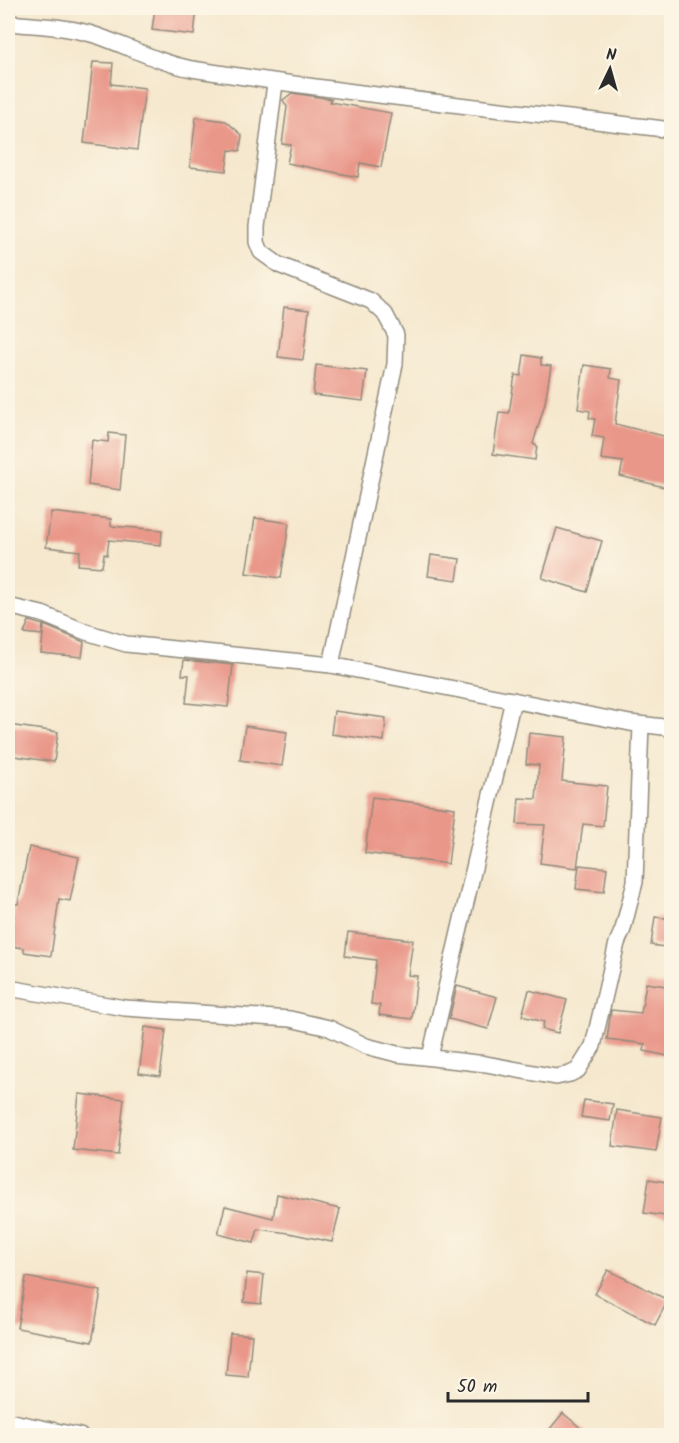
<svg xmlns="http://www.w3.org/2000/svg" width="679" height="1443" viewBox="0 0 679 1443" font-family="Kalam,sans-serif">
<rect width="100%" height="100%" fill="#fcf5e5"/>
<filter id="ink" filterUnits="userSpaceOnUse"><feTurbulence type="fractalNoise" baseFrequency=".0167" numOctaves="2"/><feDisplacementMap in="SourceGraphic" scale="12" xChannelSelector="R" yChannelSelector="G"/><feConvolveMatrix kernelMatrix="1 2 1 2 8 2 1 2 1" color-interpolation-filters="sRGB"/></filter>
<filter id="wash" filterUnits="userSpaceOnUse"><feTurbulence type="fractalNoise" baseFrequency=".008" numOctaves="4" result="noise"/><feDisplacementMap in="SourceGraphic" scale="24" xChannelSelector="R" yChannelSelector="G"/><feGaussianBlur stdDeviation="1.35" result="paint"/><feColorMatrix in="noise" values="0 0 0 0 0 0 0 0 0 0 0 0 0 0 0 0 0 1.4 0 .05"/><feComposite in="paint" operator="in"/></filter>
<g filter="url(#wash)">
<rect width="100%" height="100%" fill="#f5e8ce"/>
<g id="blocks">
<g fill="#e99789">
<path d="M 155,8 L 197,8 L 194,35 L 152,30 Z"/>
<path d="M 93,62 L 113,63 L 111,84 L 145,88 L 137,150 L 84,143 Z"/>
<path d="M 292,93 L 331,99 L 330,102 L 391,113 L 381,167 L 360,163 L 358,177 L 287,163 L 291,145 L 282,144 L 287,107 L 283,100 Z"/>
<path d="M 196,117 L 226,121 L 242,135 L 240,151 L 229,150 L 226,171 L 190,167 Z"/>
<path d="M 284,307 L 309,310 L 303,360 L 278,357 Z"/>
<path d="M 524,355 L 541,358 L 541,365 L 551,366 L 545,403 L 533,444 L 537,446 L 535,460 L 493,454 L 499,412 L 509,413 L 515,375 L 521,376 Z"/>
<path d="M 316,365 L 367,371 L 363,401 L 313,395 Z"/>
<path d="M 584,365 L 611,369 L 610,378 L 621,380 L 615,424 L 672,438 L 672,489 L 620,476 L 623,462 L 601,459 L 604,438 L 592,436 L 595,419 L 589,418 L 590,411 L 578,409 Z"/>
<path d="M 109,433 L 125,435 L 120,490 L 88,485 L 92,440 L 108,442 Z"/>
<path d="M 51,512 L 111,519 L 111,526 L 162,530 L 161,545 L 109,540 L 107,555 L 104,554 L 102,567 L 78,565 L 80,551 L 46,547 Z"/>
<path d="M 255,518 L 289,523 L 281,578 L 246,573 Z"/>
<path d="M 557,528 L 602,541 L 587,592 L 542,578 Z"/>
<path d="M 431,555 L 460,559 L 457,580 L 428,576 Z"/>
<path d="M 29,621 L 43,625 L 42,635 L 24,633 Z"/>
<path d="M 44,625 L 84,642 L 82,657 L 41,653 Z"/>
<path d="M 184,660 L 233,665 L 228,707 L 186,703 L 189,675 L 182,675 Z"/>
<path d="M 334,711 L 386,718 L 384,741 L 331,734 Z"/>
<path d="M 8,725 L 58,732 L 54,762 L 8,755 Z"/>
<path d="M 245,726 L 287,732 L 282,766 L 240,760 Z"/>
<path d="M 529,733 L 566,737 L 562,781 L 607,786 L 603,826 L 583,824 L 577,868 L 540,863 L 545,825 L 517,824 L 519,798 L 536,799 L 539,765 L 526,764 Z"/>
<path d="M 372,797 L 455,808 L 448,864 L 365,853 Z"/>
<path d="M 29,847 L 79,857 L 70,901 L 59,899 L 51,956 L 24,952 L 24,948 L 10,946 L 15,904 L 18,904 Z"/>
<path d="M 579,865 L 607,868 L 604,892 L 576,889 Z"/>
<path d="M 655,917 L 672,919 L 672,948 L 651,945 Z"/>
<path d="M 348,932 L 413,940 L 408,975 L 417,976 L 412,1019 L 379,1015 L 380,1005 L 371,1004 L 376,960 L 345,956 Z"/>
<path d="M 646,983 L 672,987 L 672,1057 L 644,1051 L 645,1044 L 607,1039 L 611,1010 L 641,1013 Z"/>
<path d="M 457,986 L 497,997 L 488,1029 L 449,1019 Z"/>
<path d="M 529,990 L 567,1000 L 558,1033 L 542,1029 L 544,1022 L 522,1016 Z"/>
<path d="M 145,1027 L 166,1030 L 160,1076 L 139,1073 Z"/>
<path d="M 79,1094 L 124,1099 L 118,1155 L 73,1150 Z"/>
<path d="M 584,1100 L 613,1104 L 610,1121 L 581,1117 Z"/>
<path d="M 617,1110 L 662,1117 L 656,1152 L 612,1146 Z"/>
<path d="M 649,1179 L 672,1183 L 672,1217 L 644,1213 Z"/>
<path d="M 277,1194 L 340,1209 L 332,1242 L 289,1233 L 258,1229 L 254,1243 L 218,1234 L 225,1206 L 273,1218 Z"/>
<path d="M 608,1270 L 668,1300 L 655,1325 L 595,1294 Z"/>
<path d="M 247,1273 L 264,1275 L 261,1304 L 244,1302 Z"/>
<path d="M 26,1277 L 101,1291 L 92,1342 L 17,1328 Z"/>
<path d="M 230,1333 L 252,1335 L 248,1377 L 226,1375 Z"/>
<path d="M 563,1413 L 590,1436 L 544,1436 Z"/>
</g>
</g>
</g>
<g filter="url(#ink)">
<use href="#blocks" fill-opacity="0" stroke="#908a7c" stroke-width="1.5"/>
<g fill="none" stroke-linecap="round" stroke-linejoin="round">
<g stroke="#908a7c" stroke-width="18">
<g id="street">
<path d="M 8,23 C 37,26 69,26 98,36 C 129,47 160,63 192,69 C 351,94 512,111 672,130"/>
<path d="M 275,83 L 257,227 L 257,242 L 261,252 L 279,265 L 371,301 L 385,314 L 396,335 L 395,364 L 331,665"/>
<path d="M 8,606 L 42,614 L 86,632 L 126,644 L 331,665 L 630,723 L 672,728"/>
<path d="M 8,988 L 125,1008 L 290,1019 L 329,1028 L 366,1046 L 397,1054 L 486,1064 L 556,1077 L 570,1074 L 578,1070 L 593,1046 L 617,943 L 623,929 L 635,882 L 641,725"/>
<path d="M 430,1057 L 513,700"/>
<path d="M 8,1421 L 80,1436"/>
</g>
</g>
<use href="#street" stroke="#fff" stroke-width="15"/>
</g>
</g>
<rect width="679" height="1443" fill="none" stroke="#fcf5e5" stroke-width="30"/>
<g transform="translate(610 69) rotate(5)" stroke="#fcf5e5" stroke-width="4.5" paint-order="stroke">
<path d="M0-4.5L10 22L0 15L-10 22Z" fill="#2b2b2b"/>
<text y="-9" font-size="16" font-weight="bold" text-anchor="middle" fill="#2b2b2b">N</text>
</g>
<path d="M448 1392v9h140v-9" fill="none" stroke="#2b2b2b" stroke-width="3"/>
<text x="457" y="1392" font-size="18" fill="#2b2b2b" stroke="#fcf5e5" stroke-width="4.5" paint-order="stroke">50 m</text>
</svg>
